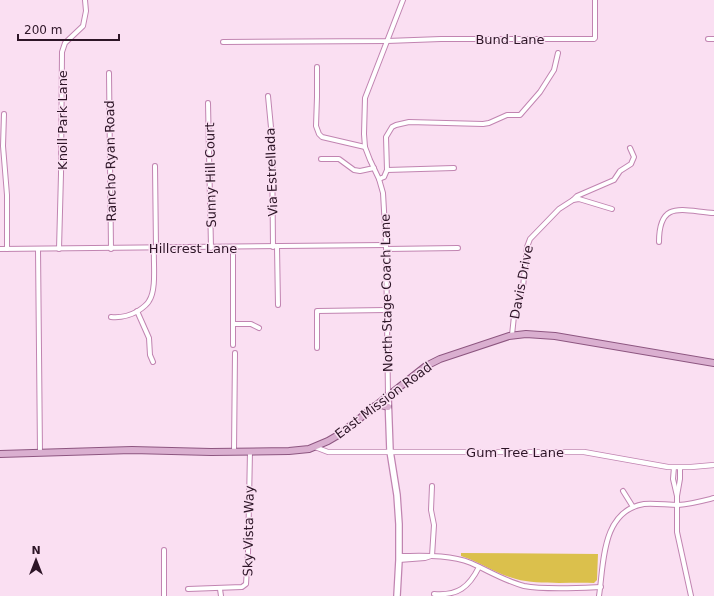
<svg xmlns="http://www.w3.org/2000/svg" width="714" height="596" viewBox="0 0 714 596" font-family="'DejaVu Sans',sans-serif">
<rect width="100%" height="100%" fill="#fadff2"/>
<path fill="#dbc04c" d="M 461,553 L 598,554 L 597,580 L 594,583 C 570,582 538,585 516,579 C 496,574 480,562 461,556 Z"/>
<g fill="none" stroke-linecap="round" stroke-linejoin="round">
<g stroke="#c184b1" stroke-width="6">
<g id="minor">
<path d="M 708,39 L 714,39"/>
<path d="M 223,42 L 387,41 L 441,39 L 594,39 L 595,38 L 595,0"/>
<path d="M 317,67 L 317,97 L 316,126 L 319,134 L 322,137 L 365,147"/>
<path d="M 109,73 L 111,249"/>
<path d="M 268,96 L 272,138 L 273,247"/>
<path d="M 208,103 L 211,248"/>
<path d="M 4,114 L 3,146 L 7,195 L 7,249"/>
<path d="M 321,159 L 339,159 L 354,170 L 360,171 L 374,168"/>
<path d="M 155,166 L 156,248"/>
<path d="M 387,170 L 454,168"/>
<path d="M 379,179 L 384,177 L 387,170 L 386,137 L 392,127 L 396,125 L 409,122 L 483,124 L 489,123 L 507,115 L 520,115 L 540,92 L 554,70 L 558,53"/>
<path d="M 573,200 L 577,196 L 614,180 L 620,171 L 631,164 L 634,157 L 630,148"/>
<path d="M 659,242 C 659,199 683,211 714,213"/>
<path d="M 277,247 L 278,305"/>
<path d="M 0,249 L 386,245"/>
<path d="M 38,249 L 40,453"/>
<path d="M 59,249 L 61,174 L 62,52 L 65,43 L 83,26 L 86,11 L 85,0"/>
<path d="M 386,249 L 458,248"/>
<path d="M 137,311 L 149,338 L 150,355 L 153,362"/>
<path d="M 111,317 C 121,318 129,316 138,311 C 141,309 147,305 149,301 C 157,289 153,262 154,248"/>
<path d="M 233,324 L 251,324 L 259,328"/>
<path d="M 512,335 L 514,316 L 523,287 L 527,247 L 530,239 L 559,209 L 573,200 L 579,199 L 612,209"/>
<path d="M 233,345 L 233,248"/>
<path d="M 317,348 L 317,311 L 386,310"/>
<path d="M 388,395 L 386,245 L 383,193 L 379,179 L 370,160 L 365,147 L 364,134 L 365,98 L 403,0"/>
<path d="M 234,451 L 235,353"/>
<path d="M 674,467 L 673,479 L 677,496 L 677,532 L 691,596"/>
<path d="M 432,486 L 431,510 L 434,525 L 432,556"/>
<path d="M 623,491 L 633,507"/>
<path d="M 677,496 L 680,479 L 680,467"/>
<path d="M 164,550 L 164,596"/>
<path d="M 399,556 C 422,556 449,554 471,563 C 489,571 505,581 524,586 C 545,590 579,588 601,587"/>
<path d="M 399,560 L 425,558 L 431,556"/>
<path d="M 188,589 L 242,587 L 246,584 L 248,553 L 250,451"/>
<path d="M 220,589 L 221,596"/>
<path d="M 434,594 C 458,596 469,587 479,567"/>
<path d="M 599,596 C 604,564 601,511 644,504 C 655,503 667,505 678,505 C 691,504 702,501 714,498"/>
</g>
</g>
<g stroke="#c184b1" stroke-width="6">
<path id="tertiary" d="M 315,447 L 328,452 L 584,452 L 668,467 L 691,467 L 714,465"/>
</g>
<g stroke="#c184b1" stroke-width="8">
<path id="secondary" d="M 388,395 L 390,451 L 397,495 L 399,524 L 399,560 L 397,596"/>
</g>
<g stroke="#8d5680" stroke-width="8">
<g id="primary">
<path d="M 375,406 L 381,405 L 388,407"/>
<path d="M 0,454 L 132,450 L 211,452 L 289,451 L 309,449 L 328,441 L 340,434 L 426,366 L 440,359 L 509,336 L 526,334 L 555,336 L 714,363"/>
</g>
</g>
<use href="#minor" stroke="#fff" stroke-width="4"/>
<use href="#tertiary" stroke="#fff" stroke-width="4.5"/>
<use href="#secondary" stroke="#fff" stroke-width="5.5"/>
<use href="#primary" stroke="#daafd0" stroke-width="6"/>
</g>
<g text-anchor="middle" stroke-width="3" stroke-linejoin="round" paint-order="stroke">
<g font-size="13" fill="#2d1527" stroke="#fadff2">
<text x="510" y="44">Bund Lane</text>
<text transform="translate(62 120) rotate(-90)" y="5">Knoll Park Lane</text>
<text transform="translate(110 161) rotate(-91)" y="5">Rancho Ryan Road</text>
<text transform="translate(271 172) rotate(-92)" y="5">Via Estrellada</text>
<text transform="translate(210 175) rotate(-91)" y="5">Sunny Hill Court</text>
<text x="193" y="253">Hillcrest Lane</text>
<text transform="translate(521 282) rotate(-79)" y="5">Davis Drive</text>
<text transform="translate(386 293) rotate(-91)" y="5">North Stage Coach Lane</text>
<text transform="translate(383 400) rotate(-37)" y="5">East Mission Road</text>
<text x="515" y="457">Gum Tree Lane</text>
<text transform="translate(248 531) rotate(-89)" y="5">Sky Vista Way</text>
</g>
</g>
<g transform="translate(36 560)" stroke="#fadff2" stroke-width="3" paint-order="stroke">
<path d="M0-3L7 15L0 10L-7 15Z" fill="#2d1527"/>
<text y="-6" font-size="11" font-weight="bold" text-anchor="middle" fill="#2d1527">N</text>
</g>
<path d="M18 34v6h101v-6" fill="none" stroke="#2d1527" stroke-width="2"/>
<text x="24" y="34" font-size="12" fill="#2d1527" stroke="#fadff2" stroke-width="3" paint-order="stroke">200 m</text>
</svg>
